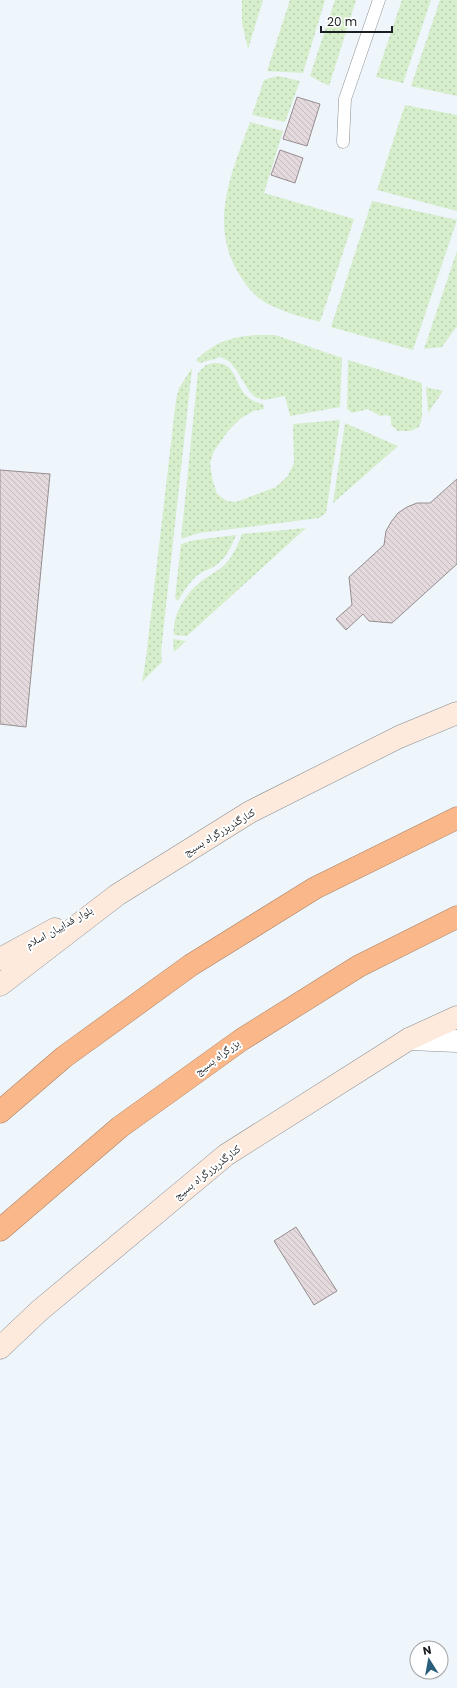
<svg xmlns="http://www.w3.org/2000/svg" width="457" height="1688" viewBox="0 0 457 1688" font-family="Poppins,'Noto Naskh Arabic',sans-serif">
<defs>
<pattern id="grass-dots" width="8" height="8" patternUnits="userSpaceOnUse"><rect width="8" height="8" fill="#d6eecb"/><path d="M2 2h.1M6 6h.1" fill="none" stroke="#b7ccae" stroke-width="1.8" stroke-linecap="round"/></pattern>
<pattern id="building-back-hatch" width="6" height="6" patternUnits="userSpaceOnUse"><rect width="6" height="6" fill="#e4dadd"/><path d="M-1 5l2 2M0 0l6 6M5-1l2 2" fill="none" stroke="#c3bbbd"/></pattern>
</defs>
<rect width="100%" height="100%" fill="#eef5fb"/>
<g fill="url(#grass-dots)">
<path d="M 242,0 L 263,0 L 248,49 L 242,23 Z"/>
<path d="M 290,0 L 325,0 L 303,73 L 267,71 Z"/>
<path d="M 335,0 L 356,0 L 329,86 L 310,76 Z"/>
<path d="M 402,0 L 431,0 L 403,83 L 376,77 Z"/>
<path d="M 440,0 L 457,0 L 457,96 L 411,86 Z"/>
<path d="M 278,76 L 300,81 L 285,122 L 252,115 L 264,80 Z"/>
<path d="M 405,105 L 457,115 L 457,211 L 377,190 Z"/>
<path d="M 250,122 L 283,131 L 264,193 L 354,219 L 320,322 C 302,317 284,312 268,304 C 255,297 246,286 239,274 C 208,224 232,172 250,122 Z"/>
<path d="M 372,201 L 457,220 L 413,350 L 331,327 Z"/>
<path d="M 457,251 L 457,326 L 442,347 L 424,349 Z"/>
<path d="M 257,335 L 275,335 L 342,358 L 340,407 L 290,416 L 285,396 L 264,400 L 255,397 L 249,391 L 237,371 L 230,362 L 221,357 L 200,363 L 196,360 C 215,342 231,337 257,335 Z"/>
<path d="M 348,360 L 422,383 L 422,418 L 419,427 L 410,431 L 398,431 L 391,425 L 391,417 L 387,415 L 380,416 L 368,409 L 352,413 L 347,409 Z"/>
<path d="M 213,363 C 216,363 220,363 223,364 C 241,370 233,398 263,404 L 264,409 L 254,411 L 241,418 L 228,431 L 214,451 L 210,463 L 212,478 L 217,494 L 227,501 L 236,502 L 276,487 L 287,477 L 294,463 L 293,424 L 340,420 L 326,513 L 319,518 L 199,533 L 181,539 L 198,373 L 206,365 Z"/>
<path d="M 192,368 L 161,652 L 162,662 L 142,682 L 146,658 L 176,400 L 179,388 Z"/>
<path d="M 426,387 L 443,391 L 428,413 Z"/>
<path d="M 345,423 L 398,446 L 333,503 Z"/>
<path d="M 306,528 L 187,636 L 174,635 C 172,617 184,596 198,584 C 205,577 214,574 221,568 C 232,559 237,547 242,534 Z"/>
<path d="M 236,535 C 231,548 225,560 213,567 C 208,570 203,571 199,574 C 190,581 184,591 178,601 L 175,598 L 181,544 L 195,540 Z"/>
<path d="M 173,639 L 186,641 L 174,652 Z"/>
</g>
<g fill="url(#building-back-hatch)" stroke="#968d90">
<path d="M 297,97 L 320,104 L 307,146 L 283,139 Z"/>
<path d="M 280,150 L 303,158 L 295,183 L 271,175 Z"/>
<path d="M 0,470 L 50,474 L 26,727 L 0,724 Z"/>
<path d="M 457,479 L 457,564 L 392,623 L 369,621 L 363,614 L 346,630 L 336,619 L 352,605 L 349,577 L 384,545 L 386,531 L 391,522 L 398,513 L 407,507 L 417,503 L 430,503 Z"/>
<path d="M 296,1227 L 337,1291 L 314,1305 L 274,1241 Z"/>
</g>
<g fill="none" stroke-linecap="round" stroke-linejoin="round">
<g stroke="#878e94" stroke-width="13">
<path id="lane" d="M 343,142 L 345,99 L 379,0"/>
</g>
<g stroke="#878e94" stroke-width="23">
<path id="street" d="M 409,1039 L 457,1041"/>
</g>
<g stroke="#878e94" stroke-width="23">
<g id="secondary">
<path d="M 0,959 L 55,929"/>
<path d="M 0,985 L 117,895 L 250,812 L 399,737 L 457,713"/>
<path d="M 0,1348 L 39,1311 L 226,1155 L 409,1039 L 457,1017"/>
</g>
</g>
<g stroke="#ac8265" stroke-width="23">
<g id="highway">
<path d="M 0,1112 L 64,1057 L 191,965 L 315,888 L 457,818"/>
<path d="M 0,1230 L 120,1127 L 241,1040 L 359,966 L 457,917"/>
</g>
</g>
<use href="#lane" stroke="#fff" stroke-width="12"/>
<use href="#street" stroke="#fff" stroke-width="22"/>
<use href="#secondary" stroke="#feeadc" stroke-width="22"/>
<use href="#highway" stroke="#fab88a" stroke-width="22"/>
</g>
<g text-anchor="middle" stroke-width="4" stroke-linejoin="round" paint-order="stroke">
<g font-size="11" fill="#1c1f21" stroke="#fff">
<text transform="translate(219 832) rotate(-31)" y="4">کنارگذربزرگراه بسیج</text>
<text transform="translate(59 927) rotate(-29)" y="4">بلوار فداییان اسلام</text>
<text transform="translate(217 1057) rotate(-36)" y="4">بزرگراه بسیج</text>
<text transform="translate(207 1172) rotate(-38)" y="4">کنارگذربزرگراه بسیج</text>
</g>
</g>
<g transform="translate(429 1660) rotate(349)"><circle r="19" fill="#ffffff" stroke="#a4a5a6"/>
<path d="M0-3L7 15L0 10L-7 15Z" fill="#2b5e7b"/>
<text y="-6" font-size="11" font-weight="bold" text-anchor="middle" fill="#1c1f21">N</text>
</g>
<path d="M321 26v6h71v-6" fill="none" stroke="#1c1f21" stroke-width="2"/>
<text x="327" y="26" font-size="12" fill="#1c1f21" stroke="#ffffff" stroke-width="3" paint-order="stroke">20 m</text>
</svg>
